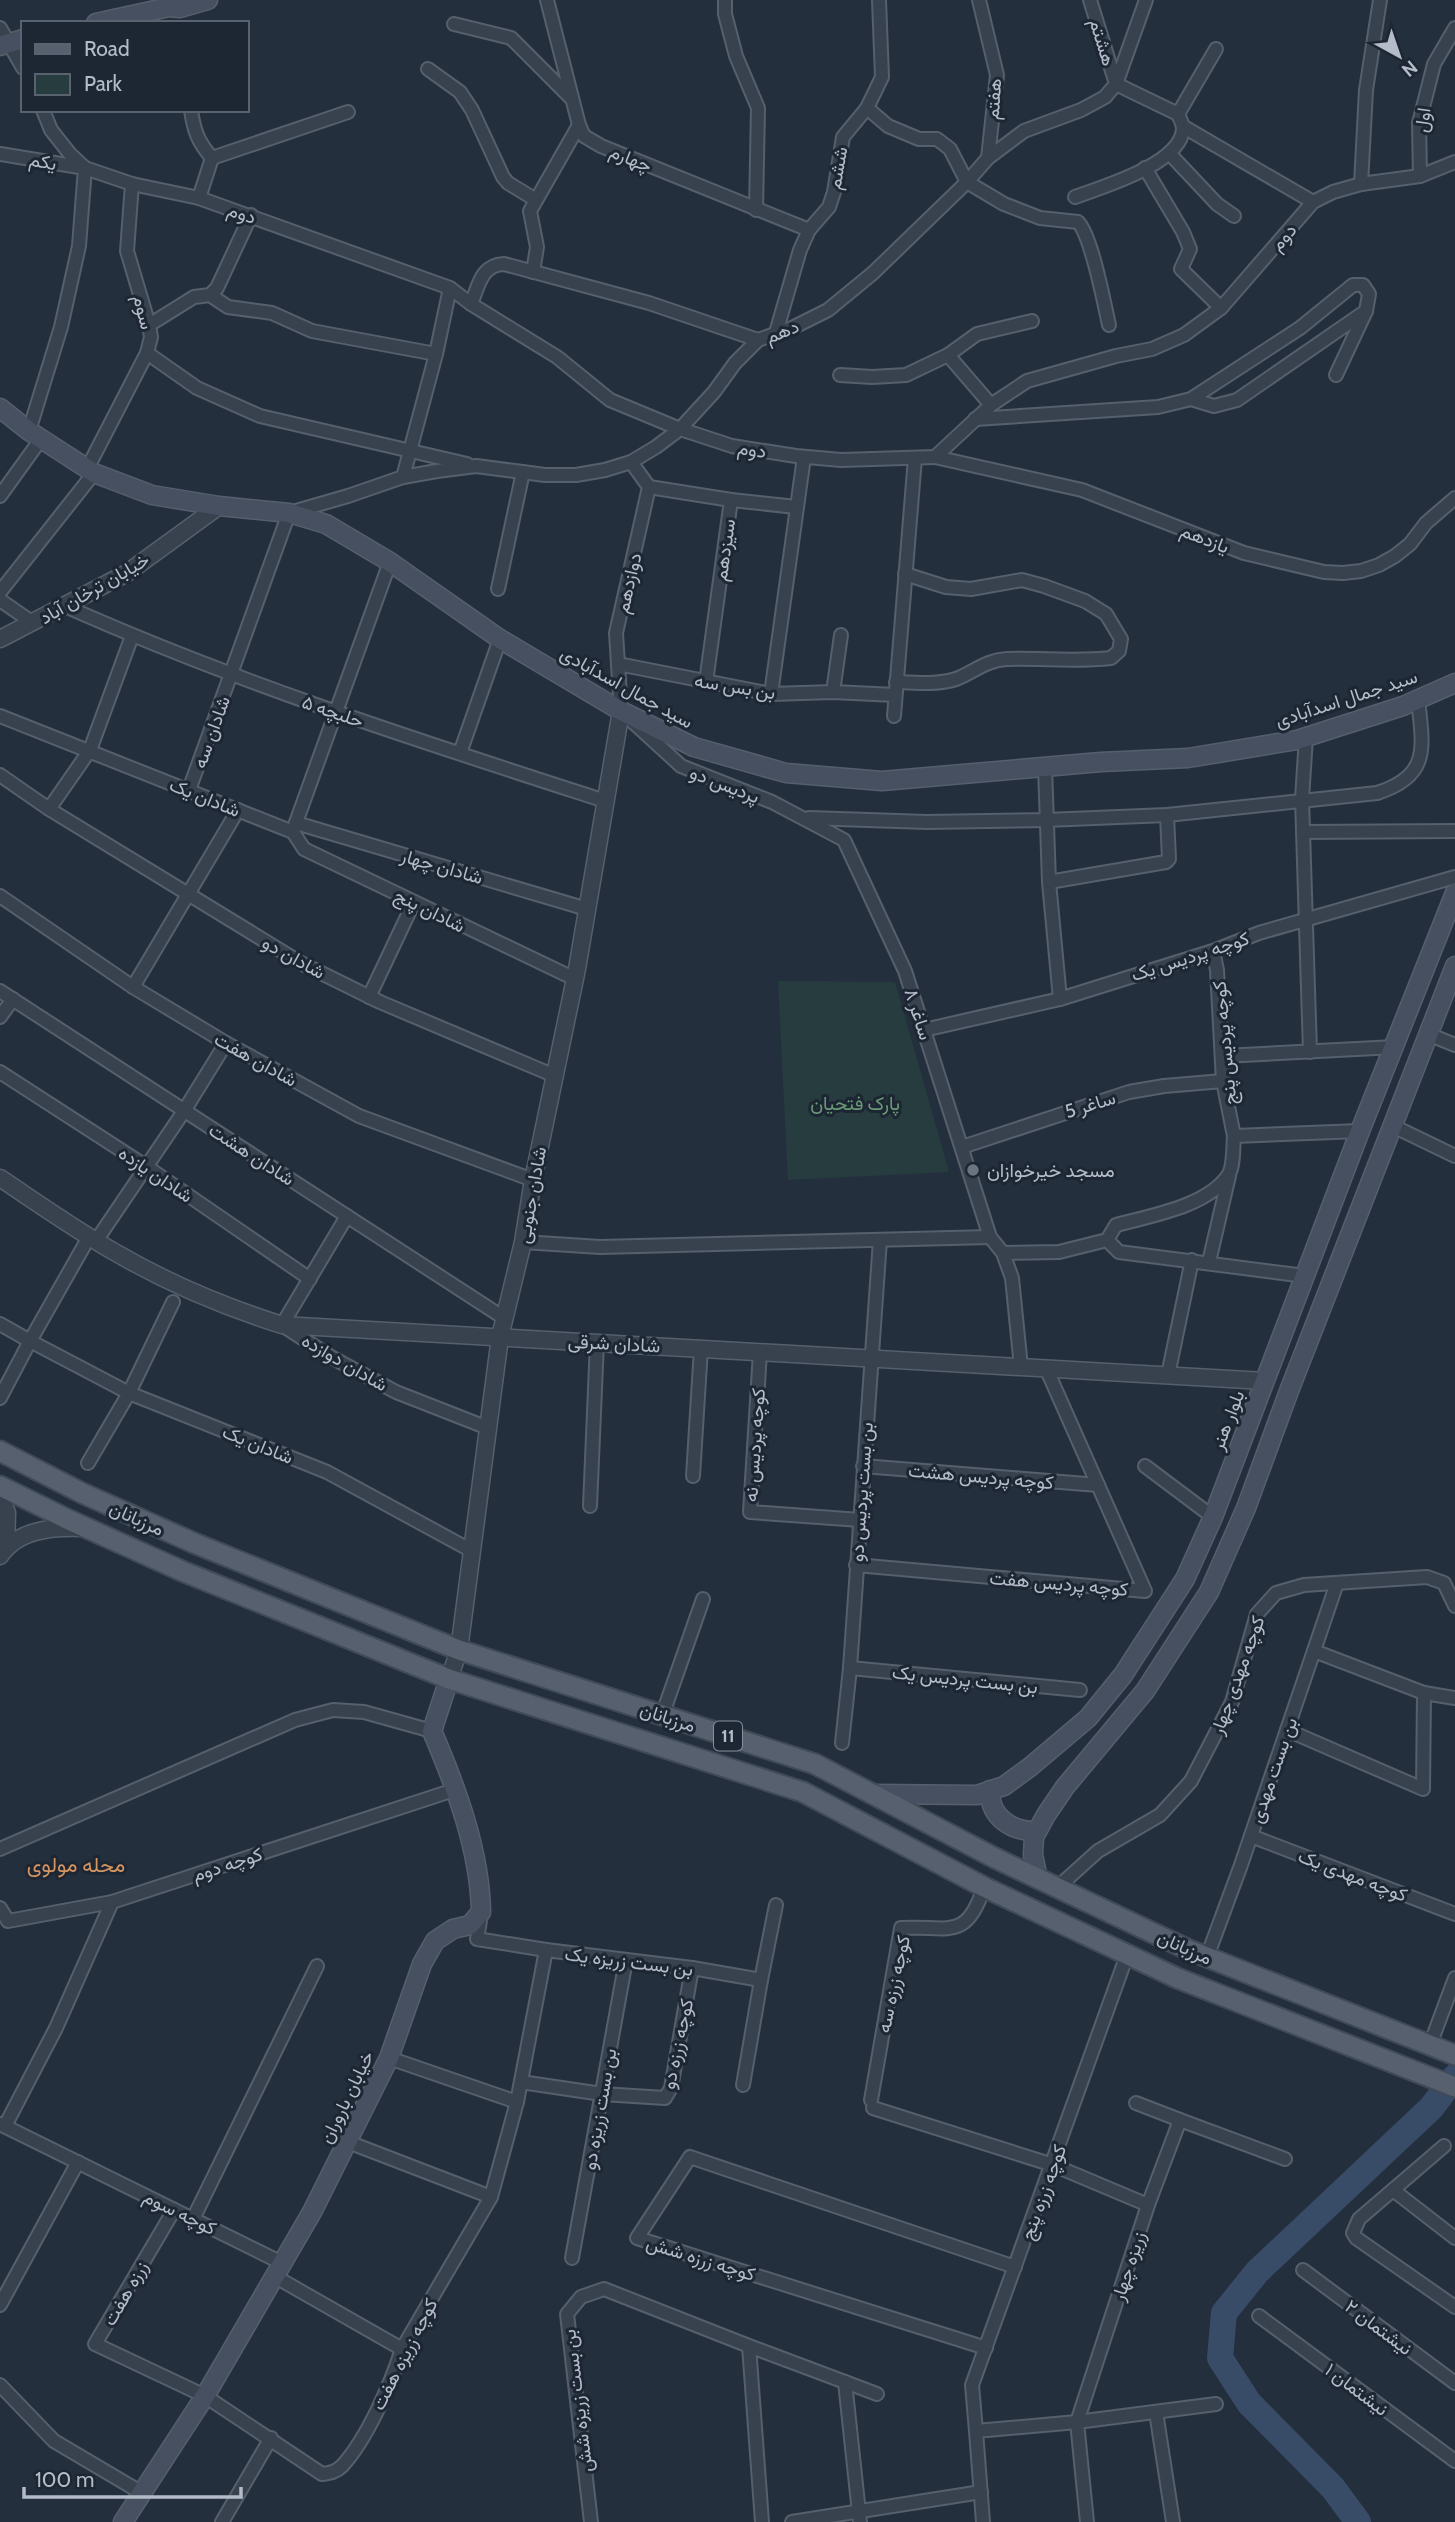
<svg xmlns="http://www.w3.org/2000/svg" width="1455" height="2522" viewBox="0 0 1455 2522" font-family="Cabin,Vazirmatn,sans-serif">
<rect width="100%" height="100%" fill="#242f3e"/>
<path fill="#263c3f" d="M 778,981 L 895,982 L 949,1172 L 788,1180 Z"/>
<g fill="none" stroke-linecap="round" stroke-linejoin="round">
<path stroke="#394c67" stroke-width="26" d="M 1358,2522 L 1333,2488 L 1249,2403 L 1220,2358 L 1224,2313 L 1257,2272 L 1431,2108 L 1455,2077"/>
<g stroke="#565f6c" stroke-width="16">
<g id="minor">
<path d="M 547,0 L 579,125 L 584,136 L 601,146 L 809,230"/>
<path d="M 725,0 L 725,14 L 736,56 L 758,108 L 756,210"/>
<path d="M 979,0 L 997,75 L 988,158"/>
<path d="M 454,24 L 511,38 L 571,98"/>
<path d="M 0,28 L 23,68"/>
<path d="M 428,69 L 460,92 L 472,110 L 503,177 L 508,183 L 536,200"/>
<path d="M 867,108 L 888,126 L 919,139 L 937,139 L 950,149 L 967,182 L 1004,204 L 1040,218 L 1078,222 C 1092,237 1104,303 1109,325"/>
<path d="M 43,110 L 51,130 L 70,154 L 85,168 L 132,184 L 199,198 L 450,288 L 471,304 L 557,357 L 610,400 L 680,429 L 732,446 L 796,456 L 841,460 L 935,457 L 991,405 L 1027,381 L 1116,356 L 1152,349 L 1184,335 L 1221,308 L 1313,202 L 1333,192 L 1361,184 L 1420,176 L 1455,162"/>
<path d="M 191,110 C 194,131 198,142 212,158"/>
<path d="M 1178,114 L 1216,49"/>
<path d="M 1184,127 L 1313,202"/>
<path d="M 1169,153 L 1217,204 L 1234,216"/>
<path d="M 0,154 L 85,168 L 79,246 L 61,327 L 29,431"/>
<path d="M 212,158 L 348,112"/>
<path d="M 1145,168 L 1183,232 L 1190,249 L 1181,269 L 1221,308"/>
<path d="M 1420,176 L 1419,123 L 1434,64 L 1455,28"/>
<path d="M 1361,184 L 1366,90 L 1380,0"/>
<path d="M 1075,197 C 1102,187 1181,164 1183,129 C 1183,124 1180,119 1178,114 L 1116,84 L 1090,0"/>
<path d="M 199,198 L 212,158"/>
<path d="M 533,272 L 537,247 L 530,211 L 579,125"/>
<path d="M 210,295 L 228,307 L 272,313 L 312,331 L 436,354"/>
<path d="M 471,304 C 479,285 481,265 504,264 L 649,303 L 758,340"/>
<path d="M 149,325 L 194,297 L 210,295 L 217,288 L 251,215"/>
<path d="M 775,336 L 800,250 L 809,230 L 829,207 L 834,192 L 843,137 L 867,108 L 882,77 L 879,0"/>
<path d="M 147,353 L 197,388 L 260,416 L 467,464"/>
<path d="M 948,355 L 991,405"/>
<path d="M 840,375 L 872,377 L 906,375 L 948,355 L 977,334 L 1032,321"/>
<path d="M 1191,399 L 1214,406 L 1237,400 L 1366,311"/>
<path d="M 975,419 L 1158,407 L 1191,399 L 1300,328 L 1353,285 L 1363,285 L 1369,294 L 1366,311 L 1336,375"/>
<path d="M 935,457 L 1082,490 L 1244,553 L 1324,572 L 1343,573 L 1361,571 L 1379,565 L 1395,556 L 1410,544 L 1426,523 L 1455,498"/>
<path d="M 631,462 L 649,487 L 616,633 L 621,711 L 681,766 L 772,802 L 844,840 L 905,971 L 990,1237 L 1003,1253 L 1012,1278 L 1021,1367"/>
<path d="M 87,469 L 147,353 L 151,337 L 149,325 L 127,251 L 132,184"/>
<path d="M 403,477 L 436,354 L 450,288"/>
<path d="M 649,487 L 731,500 L 706,682"/>
<path d="M 0,496 L 41,439"/>
<path d="M 731,500 L 796,507"/>
<path d="M 498,589 L 523,472"/>
<path d="M 0,592 L 94,473"/>
<path d="M 0,600 L 33,623"/>
<path d="M 65,606 C 240,684 423,742 605,801"/>
<path d="M 618,664 L 771,694 L 833,692 L 895,695"/>
<path d="M 896,682 C 916,683 937,685 956,679 C 974,672 986,660 1007,659 C 1042,658 1076,662 1111,658 L 1119,651 L 1121,639 L 1106,614 L 1085,601 L 1044,586 L 1022,580 L 971,589 L 946,587 L 905,574"/>
<path d="M 833,692 L 841,635"/>
<path d="M 771,694 L 804,457"/>
<path d="M 0,716 L 293,832"/>
<path d="M 894,716 L 915,458"/>
<path d="M 1306,737 L 1302,799 L 1310,1052"/>
<path d="M 460,753 L 500,639"/>
<path d="M 1045,767 L 1049,882 L 1060,999"/>
<path d="M 0,775 L 49,809 L 301,963 L 380,1002 L 555,1076"/>
<path d="M 189,790 L 289,513 L 348,496 L 403,477 L 437,471 L 476,466 L 545,475 L 576,475 L 605,470 L 631,462 L 656,447 L 680,429 L 714,392 L 735,363 L 758,340 L 792,328 L 828,310 L 873,273 L 967,182 L 988,158 L 1024,131 L 1081,110 L 1105,97 L 1116,84 L 1146,0"/>
<path d="M 49,809 L 90,750 L 132,636"/>
<path d="M 809,818 L 927,822 L 1046,820 L 1167,815 L 1377,793 C 1431,776 1423,747 1418,699"/>
<path d="M 296,823 L 587,909"/>
<path d="M 294,828 L 390,562"/>
<path d="M 293,832 L 304,849 L 575,979"/>
<path d="M 1303,832 L 1455,831"/>
<path d="M 1049,882 L 1166,862 L 1169,859 L 1167,815"/>
<path d="M 0,896 L 133,987 L 226,1043 L 359,1116 L 533,1180"/>
<path d="M 1213,951 L 1217,970 L 1223,1081 L 1234,1136 L 1360,1131"/>
<path d="M 133,987 L 238,810"/>
<path d="M 0,991 L 504,1318"/>
<path d="M 369,997 L 414,902"/>
<path d="M 0,1017 L 13,999"/>
<path d="M 924,1030 L 1060,999 L 1213,951 L 1259,933 L 1455,877"/>
<path d="M 1428,1034 L 1455,1045"/>
<path d="M 1223,1056 L 1395,1047"/>
<path d="M 0,1072 L 147,1167 L 310,1279"/>
<path d="M 1393,1126 L 1455,1156"/>
<path d="M 962,1147 L 1129,1092 L 1164,1086 L 1223,1081"/>
<path d="M 347,1216 L 282,1325 L 331,1357 L 396,1392 L 488,1428"/>
<path d="M 1107,1240 L 1119,1252 L 1305,1276"/>
<path d="M 96,1241 L 184,1111 L 226,1043"/>
<path d="M 523,1242 L 600,1247 L 990,1237"/>
<path d="M 1003,1253 L 1059,1252 L 1107,1240 L 1116,1225 C 1150,1216 1209,1206 1229,1174 C 1234,1165 1233,1147 1234,1136"/>
<path d="M 1209,1262 L 1229,1176"/>
<path d="M 173,1302 L 129,1393 L 327,1472 L 472,1551"/>
<path d="M 0,1324 L 30,1341 L 0,1398"/>
<path d="M 760,1352 L 750,1512 L 860,1520"/>
<path d="M 1168,1375 L 1192,1260"/>
<path d="M 88,1463 L 129,1393 L 30,1341 L 89,1237"/>
<path d="M 863,1466 L 1098,1485"/>
<path d="M 1145,1466 L 1213,1517"/>
<path d="M 693,1476 L 701,1348"/>
<path d="M 590,1506 L 597,1342"/>
<path d="M 856,1565 L 1145,1591 L 1046,1368"/>
<path d="M 850,1668 L 1080,1690"/>
<path d="M 1424,1693 L 1455,1698"/>
<path d="M 662,1716 L 703,1599"/>
<path d="M 1287,1730 L 1423,1789 L 1424,1693 L 1314,1651"/>
<path d="M 842,1743 L 850,1668 L 880,1240"/>
<path d="M 1251,1836 L 1455,1914"/>
<path d="M 0,1849 L 295,1720 L 333,1710 L 364,1712 L 432,1731"/>
<path d="M 1057,1888 L 1098,1851 L 1160,1815 L 1191,1781 L 1232,1702 L 1257,1614 L 1276,1593 L 1304,1585 L 1427,1577 L 1444,1583 L 1455,1606"/>
<path d="M 0,1908 L 8,1921 L 112,1902 L 457,1789"/>
<path d="M 481,1915 L 477,1939 L 546,1950"/>
<path d="M 1207,1957 L 1241,1865 L 1337,1583"/>
<path d="M 1430,2045 L 1455,1978"/>
<path d="M 389,2058 L 517,2102"/>
<path d="M 521,2082 L 602,2094 L 665,2098 L 671,2088 L 692,1968"/>
<path d="M 743,2085 L 761,1980"/>
<path d="M 871,2100 L 901,1928 C 947,1925 966,1943 984,1887"/>
<path d="M 1136,2103 L 1180,2120"/>
<path d="M 873,2108 L 1053,2165 L 1148,2205 L 1077,2422 L 976,2431 L 983,2522"/>
<path d="M 0,2124 L 282,2263"/>
<path d="M 5,2126 L 56,2028 L 112,1902"/>
<path d="M 1444,2146 L 1359,2219 L 1353,2233 L 1356,2238 L 1455,2307"/>
<path d="M 1393,2190 L 1455,2238"/>
<path d="M 491,2197 L 517,2102 L 546,1950 L 692,1968 L 761,1980 L 776,1905"/>
<path d="M 1148,2205 L 1180,2120 L 1285,2159"/>
<path d="M 174,2210 L 95,2344 L 205,2396 L 322,2474 C 330,2473 336,2472 342,2466 C 367,2439 391,2384 402,2349 L 491,2197 L 348,2142"/>
<path d="M 193,2219 L 317,1966"/>
<path d="M 572,2258 L 626,1960"/>
<path d="M 1303,2270 L 1455,2383"/>
<path d="M 274,2276 L 402,2349"/>
<path d="M 0,2305 L 78,2162"/>
<path d="M 1259,2316 L 1455,2461"/>
<path d="M 986,2348 L 637,2238 L 690,2157 L 1015,2267"/>
<path d="M 845,2382 L 860,2522"/>
<path d="M 0,2385 L 54,2441 L 142,2493"/>
<path d="M 1156,2412 L 1173,2522"/>
<path d="M 976,2431 L 972,2385 L 1127,1955"/>
<path d="M 222,2522 L 271,2438"/>
<path d="M 591,2522 L 567,2314 L 581,2297 L 604,2289 L 749,2346"/>
<path d="M 762,2522 L 749,2346 L 877,2394"/>
<path d="M 792,2522 L 981,2492"/>
<path d="M 1087,2522 L 1077,2422 L 1216,2404"/>
</g>
</g>
<g stroke="#565f6c" stroke-width="19">
<g id="tertiary">
<path d="M 0,639 L 127,573 L 219,506"/>
<path d="M 0,1178 C 39,1204 77,1231 118,1254 C 170,1284 225,1307 282,1325 L 1265,1381"/>
<path d="M 0,1494 L 7,1513 L 6,1548"/>
<path d="M 0,1556 C 18,1529 53,1527 83,1528"/>
<path d="M 449,1679 L 459,1650 L 500,1337 L 523,1242 L 533,1180 L 577,969 L 621,711"/>
</g>
</g>
<g stroke="#565f6c" stroke-width="21">
<g id="secondary">
<path d="M 96,23 L 169,7 L 180,8 L 208,0"/>
<path d="M 0,46 L 23,39"/>
<path d="M 0,408 L 29,431 L 94,473 L 152,495 L 219,506 L 289,513 L 326,524 L 390,562 L 500,639 L 621,711 L 694,747 L 786,773 L 882,781 L 1101,762 L 1188,758 L 1297,740 L 1403,706 L 1455,683"/>
<path d="M 990,1790 C 989,1817 1012,1832 1037,1831"/>
<path d="M 873,1794 L 977,1795 L 1004,1786 L 1030,1767 L 1088,1718 L 1123,1675 L 1185,1579 L 1213,1517 L 1360,1131 L 1455,893"/>
<path d="M 1038,1879 L 1033,1855 L 1034,1837 L 1046,1815 L 1065,1787 L 1145,1691 L 1209,1592 L 1246,1508 L 1289,1391 L 1455,966"/>
<path d="M 123,2522 L 205,2396 L 312,2212 L 389,2058 L 422,1964 L 435,1941 L 453,1929 L 470,1925 L 481,1912 C 480,1851 456,1787 432,1731 L 449,1679"/>
</g>
</g>
<g stroke="#414a57" stroke-width="23">
<g id="primary">
<path d="M 0,1451 L 82,1493 L 194,1543 L 459,1650 L 815,1764 L 995,1858 L 1189,1950 L 1455,2055"/>
<path d="M 0,1486 L 69,1520 L 182,1571 L 449,1679 L 803,1792 L 984,1887 L 1177,1978 L 1455,2087"/>
</g>
</g>
<use href="#minor" stroke="#38414e" stroke-width="12"/>
<use href="#tertiary" stroke="#38414e" stroke-width="16"/>
<use href="#secondary" stroke="#465061" stroke-width="18"/>
<use href="#primary" stroke="#56606e" stroke-width="19"/>
</g>
<circle fill="#6b7280" stroke="#1d2633" stroke-width="2.5" cx="973" cy="1170" r="7"/>
<g text-anchor="middle" stroke-width="6" stroke-linejoin="round" paint-order="stroke">
<rect fill="#1d2633" stroke="#878f9c" stroke-width="2" x="714" y="1721.5" width="28" height="29" rx="5"/>
<g font-size="18" font-weight="bold" fill="#b4bcc9">
<text x="728" y="1742">11</text>
</g>
<g font-size="19" fill="#b4bcc9" stroke="#1d2633">
<text transform="translate(1103 42) rotate(73)" y="7">هشتم</text>
<text transform="translate(993 99) rotate(-86)" y="7">هفتم</text>
<text transform="translate(1422 120) rotate(-82)" y="7">اول</text>
<text transform="translate(631 158) rotate(22)" y="7">چهارم</text>
<text transform="translate(43 161) rotate(10)" y="7">یکم</text>
<text transform="translate(837 168) rotate(-80)" y="7">ششم</text>
<text transform="translate(242 213) rotate(19)" y="7">دوم</text>
<text transform="translate(1283 237) rotate(-49)" y="7">دوم</text>
<text transform="translate(144 312) rotate(76)" y="7">سوم</text>
<text transform="translate(782 331) rotate(-22)" y="7">دهم</text>
<text transform="translate(752 449) rotate(9)" y="7">دوم</text>
<text transform="translate(1205 538) rotate(21)" y="7">یازدهم</text>
<text transform="translate(724 550) rotate(-82)" y="7">سیزدهم</text>
<text transform="translate(628 583) rotate(-77)" y="7">دوازدهم</text>
<text transform="translate(94 588) rotate(-30)" y="7">خیابان ترخان آباد</text>
<text transform="translate(735 686) rotate(9)" y="7">بن بس سه</text>
<text transform="translate(627 687) rotate(29)" y="7">سید جمال اسدآبادی</text>
<text transform="translate(1346 698) rotate(-18)" y="7">سید جمال اسدآبادی</text>
<text transform="translate(333 711) rotate(19)" y="7">حلبچه ۵</text>
<text transform="translate(211 732) rotate(-70)" y="7">شادان سه</text>
<text transform="translate(725 784) rotate(21)" y="7">پردیس دو</text>
<text transform="translate(205 797) rotate(22)" y="7">شادان یک</text>
<text transform="translate(442 866) rotate(16)" y="7">شادان چهار</text>
<text transform="translate(430 910) rotate(26)" y="7">شادان پنج</text>
<text transform="translate(1190 956) rotate(-18)" y="7">کوچه پردیس یک</text>
<text transform="translate(294 957) rotate(29)" y="7">شادان دو</text>
<text transform="translate(919 1014) rotate(72)" y="7">ساغر ٨</text>
<text transform="translate(1224 1043) rotate(-95)" y="7">کوچه پردیس پنج</text>
<text transform="translate(256 1059) rotate(29)" y="7">شادان هفت</text>
<text transform="translate(1090 1104) rotate(-17)" y="7">ساغر 5</text>
<text transform="translate(252 1154) rotate(33)" y="7">شادان هشت</text>
<text transform="translate(156 1174) rotate(34)" y="7">شادان یازده</text>
<text transform="translate(531 1195) rotate(-80)" y="7">شادان جنوبی</text>
<text transform="translate(614 1343) rotate(3)" y="7">شادان شرقی</text>
<text transform="translate(345 1362) rotate(30)" y="7">شادان دوازده</text>
<text transform="translate(1227 1420) rotate(-69)" y="7">بلوار هنر</text>
<text transform="translate(258 1444) rotate(22)" y="7">شادان یک</text>
<text transform="translate(754 1445) rotate(-86)" y="7">کوچه پردیس نه</text>
<text transform="translate(981 1476) rotate(5)" y="7">کوچه پردیس هشت</text>
<text transform="translate(861 1492) rotate(-86)" y="7">بن بست پردیس دو</text>
<text transform="translate(137 1518) rotate(24)" y="7">مرزبانان</text>
<text transform="translate(1059 1583) rotate(5)" y="7">کوچه پردیس هفت</text>
<text transform="translate(1237 1675) rotate(-70)" y="7">کوچه مهدی چهار</text>
<text transform="translate(965 1679) rotate(6)" y="7">بن بست پردیس یک</text>
<text transform="translate(668 1717) rotate(18)" y="7">مرزبانان</text>
<text transform="translate(1273 1770) rotate(-71)" y="7">بن بست مهدی</text>
<text transform="translate(227 1864) rotate(-18)" y="7">کوچه دوم</text>
<text transform="translate(1353 1875) rotate(21)" y="7">کوچه مهدی یک</text>
<text transform="translate(1185 1947) rotate(24)" y="7">مرزبانان</text>
<text transform="translate(629 1961) rotate(7)" y="7">بن بست زریزه یک</text>
<text transform="translate(893 1984) rotate(-78)" y="7">کوچه زرزه سه</text>
<text transform="translate(677 2044) rotate(-78)" y="7">کوچه زرزه دو</text>
<text transform="translate(346 2097) rotate(-64)" y="7">خیابان باروران</text>
<text transform="translate(599 2109) rotate(-80)" y="7">بن بست زریزه دو</text>
<text transform="translate(1043 2192) rotate(-70)" y="7">کوچه زرزه پنج</text>
<text transform="translate(180 2212) rotate(26)" y="7">کوچه سوم</text>
<text transform="translate(701 2258) rotate(17)" y="7">کوچه زرزه شش</text>
<text transform="translate(1128 2266) rotate(-72)" y="7">زریزه چهار</text>
<text transform="translate(125 2293) rotate(-60)" y="7">زرزه هفت</text>
<text transform="translate(1379 2327) rotate(37)" y="7">نيشتمان ۲</text>
<text transform="translate(404 2354) rotate(-63)" y="7">کوچه زریزه هفت</text>
<text transform="translate(1357 2389) rotate(37)" y="7">نيشتمان ۱</text>
<text transform="translate(577 2401) rotate(-97)" y="7">بن بست زریزه شش</text>
</g>
<g font-size="19" fill="#6b9a76" stroke="#1d2633">
<text x="855" y="1110">پارک فتحیان</text>
</g>
<g font-size="19" fill="#b4bcc9" stroke="#1d2633" text-anchor="start">
<text x="987" y="1177">مسجد خیرخوازان</text>
</g>
<g font-size="21" fill="#d59563" stroke="#1d2633">
<text x="76" y="1872">محله مولوی</text>
</g>
</g>
<rect x="21" y="21" width="228" height="91" fill="#1d2633" stroke="#59626f" stroke-width="2"/>
<rect x="35" y="44" width="35" height="10" fill="#56606e" stroke="#59626f" stroke-width="2"/>
<text x="84" y="56" font-size="21" fill="#b4bcc9">Road</text>
<rect x="35" y="74" width="35" height="21" fill="#263c3f" stroke="#59626f" stroke-width="2"/>
<text x="84" y="91" font-size="21" fill="#b4bcc9">Park</text>
<g transform="translate(1399 56) rotate(140)" stroke="#1d2633" stroke-width="5" paint-order="stroke">
<path d="M0-5L12 26L0 18L-12 26Z" fill="#b4bcc9"/>
<text y="-10" font-size="19" font-weight="bold" text-anchor="middle" fill="#b4bcc9">N</text>
</g>
<path d="M24 2487v10h217v-10" fill="none" stroke="#b4bcc9" stroke-width="3.5"/>
<text x="35" y="2487" font-size="21" fill="#b4bcc9" stroke="#1d2633" stroke-width="5" paint-order="stroke">100 m</text>
</svg>
